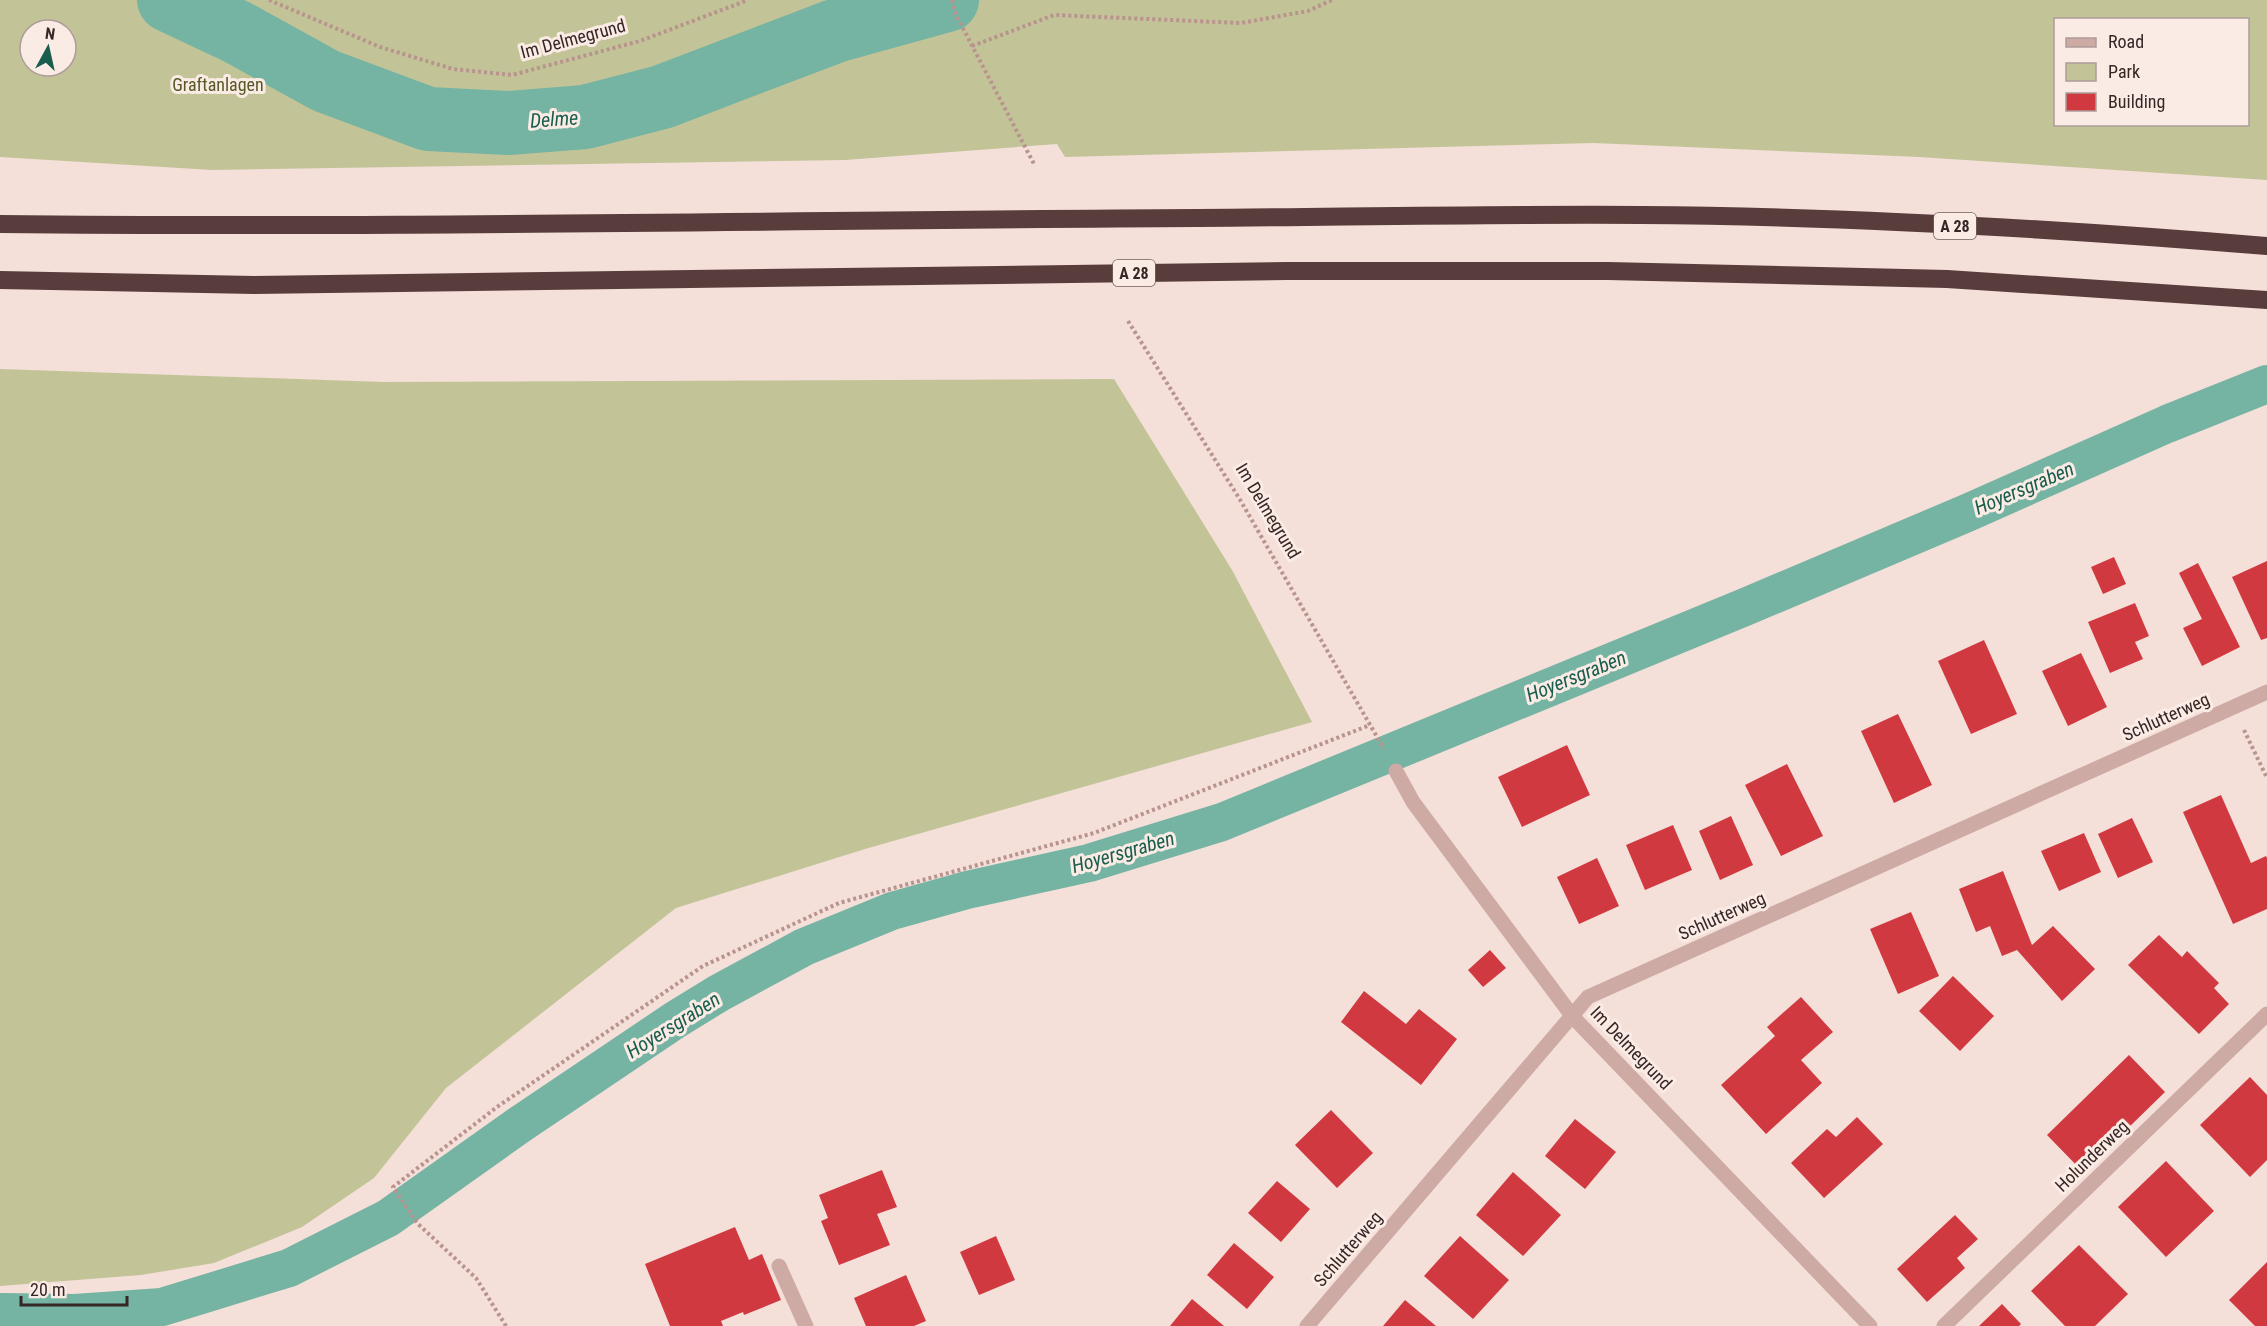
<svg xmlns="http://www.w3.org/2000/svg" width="2267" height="1326" viewBox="0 0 2267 1326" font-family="'Roboto Condensed',sans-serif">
<rect width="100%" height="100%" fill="#f4dfd9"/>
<g fill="#c2c497" fill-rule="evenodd">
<path d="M 0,0 L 2267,0 L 2267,180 L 1919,157 L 1594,143 L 1065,157 L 1057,144 L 845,160 L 212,170 L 0,157 ZM 2056,20 L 2248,20 L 2248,124 L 2056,124 ZM 30,30 L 66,30 L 66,66 L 30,66 Z"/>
<path d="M 0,369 L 383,382 L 1114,379 L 1232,570 L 1312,722 L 865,849 L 676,908 L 446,1088 L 374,1178 L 302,1227 L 214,1263 L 141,1275 L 0,1286 Z"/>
</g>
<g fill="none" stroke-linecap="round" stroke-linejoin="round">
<path stroke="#75b3a3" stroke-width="38" d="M 0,1312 L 75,1313 L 162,1307 L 289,1268 L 388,1218 L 519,1125 L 675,1020 L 719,993 L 804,947 L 892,911 L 967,890 L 1089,863 L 1222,822 L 1745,607 L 1967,513 L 2167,424 L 2267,384"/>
<path stroke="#75b3a3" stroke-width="64" d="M 169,0 L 237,32 L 326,81 L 428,119 L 508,123 L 585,117 L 662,97 L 835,31 L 947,0"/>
</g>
<g fill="#d13941">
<path d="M 2114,557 L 2126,584 L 2103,594 L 2091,567 Z"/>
<path d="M 2267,561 L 2267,638 L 2261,640 L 2232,577 Z"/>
<path d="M 2198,563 L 2240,647 L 2202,666 L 2183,628 L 2202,619 L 2179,573 Z"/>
<path d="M 2135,603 L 2149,636 L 2135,642 L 2143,659 L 2110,673 L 2088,622 Z"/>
<path d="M 1984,640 L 2017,714 L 1971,734 L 1938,661 Z"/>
<path d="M 2081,653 L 2107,707 L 2068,726 L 2042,671 Z"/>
<path d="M 1898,714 L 1932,785 L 1894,803 L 1861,731 Z"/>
<path d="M 1567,745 L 1590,795 L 1522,827 L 1498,777 Z"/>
<path d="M 1787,764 L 1823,836 L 1781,856 L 1745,785 Z"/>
<path d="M 2221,795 L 2251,863 L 2266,856 L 2267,858 L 2267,909 L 2233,924 L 2183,812 Z"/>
<path d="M 1731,816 L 1753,865 L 1720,880 L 1699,831 Z"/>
<path d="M 2132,818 L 2153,862 L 2118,878 L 2098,834 Z"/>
<path d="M 1673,825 L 1692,870 L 1645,890 L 1626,845 Z"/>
<path d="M 2084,833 L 2101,872 L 2059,891 L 2041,851 Z"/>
<path d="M 1597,858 L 1619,906 L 1579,924 L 1557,877 Z"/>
<path d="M 2003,871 L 2032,945 L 2053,926 L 2095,969 L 2062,1001 L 2017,950 L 2002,956 L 1990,926 L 1976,932 L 1959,889 Z"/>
<path d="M 1911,912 L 1939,976 L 1898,994 L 1870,929 Z"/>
<path d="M 2159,935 L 2182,957 L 2187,951 L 2219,983 L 2214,988 L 2229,1004 L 2199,1034 L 2128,965 Z"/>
<path d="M 1490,950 L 1506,968 L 1483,987 L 1468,970 Z"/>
<path d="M 1953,976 L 1994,1016 L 1960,1051 L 1919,1011 Z"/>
<path d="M 1364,991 L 1406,1024 L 1419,1009 L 1457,1039 L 1421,1085 L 1341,1022 Z"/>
<path d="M 1801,997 L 1833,1032 L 1801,1060 L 1822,1083 L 1766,1134 L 1721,1085 L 1775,1036 L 1767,1027 Z"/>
<path d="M 2129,1055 L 2165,1092 L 2083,1172 L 2047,1135 Z"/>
<path d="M 2250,1077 L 2267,1095 L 2267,1160 L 2250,1177 L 2200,1125 Z"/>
<path d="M 1331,1110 L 1373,1153 L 1337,1188 L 1295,1145 Z"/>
<path d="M 1857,1117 L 1883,1144 L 1824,1198 L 1791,1163 L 1827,1129 L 1836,1137 Z"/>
<path d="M 1575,1119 L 1616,1152 L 1585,1189 L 1545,1156 Z"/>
<path d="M 2166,1161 L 2214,1211 L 2166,1257 L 2118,1207 Z"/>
<path d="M 882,1170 L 897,1207 L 877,1214 L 890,1245 L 839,1265 L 821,1221 L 828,1218 L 819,1195 Z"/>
<path d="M 1513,1172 L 1561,1215 L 1523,1256 L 1476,1215 Z"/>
<path d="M 1277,1181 L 1310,1209 L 1281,1242 L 1248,1213 Z"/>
<path d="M 1955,1215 L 1978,1239 L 1957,1258 L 1965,1268 L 1927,1302 L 1897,1269 Z"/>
<path d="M 735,1227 L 749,1260 L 762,1254 L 781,1300 L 744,1315 L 743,1312 L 721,1321 L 723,1326 L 670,1326 L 645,1264 Z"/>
<path d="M 996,1236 L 1015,1280 L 979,1295 L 960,1252 Z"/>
<path d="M 1460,1236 L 1509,1280 L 1473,1319 L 1424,1276 Z"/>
<path d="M 1234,1243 L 1274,1277 L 1247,1309 L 1207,1275 Z"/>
<path d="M 2079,1245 L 2128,1294 L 2095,1326 L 2065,1326 L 2031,1291 Z"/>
<path d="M 2267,1262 L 2267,1326 L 2255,1326 L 2229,1300 Z"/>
<path d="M 906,1275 L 926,1321 L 914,1326 L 866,1326 L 854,1298 Z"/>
<path d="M 1192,1299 L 1224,1326 L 1170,1326 Z"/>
<path d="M 1405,1300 L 1436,1326 L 1383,1326 Z"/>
<path d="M 2002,1304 L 2021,1324 L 2019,1326 L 1979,1326 Z"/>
</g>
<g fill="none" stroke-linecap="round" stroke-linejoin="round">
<g stroke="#b9938e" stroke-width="4" stroke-dasharray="3 3" stroke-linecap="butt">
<path d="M 269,0 L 380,47 L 453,69 L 512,75 L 640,41 L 748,0"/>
<path d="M 952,0 L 956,15 L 1034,164"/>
<path d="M 972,46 L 1054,15 L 1241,23 L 1308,11 L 1332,0"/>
<path d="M 1128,321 L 1239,498 L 1384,749"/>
<path d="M 2244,730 L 2267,778"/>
<path d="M 506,1326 L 476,1278 L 417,1223 L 393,1187 L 497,1107 L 703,966 L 839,903 L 1094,833 L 1370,725"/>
</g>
<g stroke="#cdaaa4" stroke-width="15">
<path d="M 1396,771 L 1413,802 L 1573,1017 L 1870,1326"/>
<path d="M 779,1266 L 806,1326"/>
<path d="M 1307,1326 L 1588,997 L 2267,692"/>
<path d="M 1944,1326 L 2267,1014"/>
</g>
<g stroke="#593d3c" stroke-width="18">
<path d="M 0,224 C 399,228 798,220 1197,218 C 1345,217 1493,214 1641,215 C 1850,216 2059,229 2267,246"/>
<path d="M 0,280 L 254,285 L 1287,271 L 1608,271 L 1947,279 L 2267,300"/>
</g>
</g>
<g text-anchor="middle" stroke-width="6" stroke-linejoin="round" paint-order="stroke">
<g fill="#fbebe5" stroke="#72615f" stroke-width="1.5">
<rect x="1934" y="213" width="42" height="26" rx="4.5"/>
<rect x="1113" y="260" width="42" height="26" rx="4.5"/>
</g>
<g font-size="16" font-weight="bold" fill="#372626">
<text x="1955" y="232">A 28</text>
<text x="1134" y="279">A 28</text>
</g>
<g font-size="18" fill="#372626" stroke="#fbebe5">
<text transform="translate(573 39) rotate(-15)" y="6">Im Delmegrund</text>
<text transform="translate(1268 511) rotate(59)" y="6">Im Delmegrund</text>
<text transform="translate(2166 717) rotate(-24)" y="6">Schlutterweg</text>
<text transform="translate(1722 916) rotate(-24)" y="6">Schlutterweg</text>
<text transform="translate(1631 1048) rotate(46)" y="6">Im Delmegrund</text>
<text transform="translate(2092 1156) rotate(-44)" y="6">Holunderweg</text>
<text transform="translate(1348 1249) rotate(-49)" y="6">Schlutterweg</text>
</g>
<g font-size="18" fill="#555827" stroke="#fbebe5">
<text x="218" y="91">Graftanlagen</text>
</g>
<g font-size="20" font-style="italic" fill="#185d4d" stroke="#fbebe5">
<text transform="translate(554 119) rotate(-4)" y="7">Delme</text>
<text transform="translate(2024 488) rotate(-23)" y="7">Hoyersgraben</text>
<text transform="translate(1576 676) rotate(-22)" y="7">Hoyersgraben</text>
<text transform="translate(1123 852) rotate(-16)" y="7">Hoyersgraben</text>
<text transform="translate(673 1025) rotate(-32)" y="7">Hoyersgraben</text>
</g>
</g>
<rect x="2054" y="18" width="195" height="108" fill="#fbebe5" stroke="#ad9c99" stroke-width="1.5"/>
<rect x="2066" y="38" width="30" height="9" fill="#cdaaa4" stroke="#ad9c99" stroke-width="1.5"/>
<text x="2108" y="48" font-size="18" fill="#372626">Road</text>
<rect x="2066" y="63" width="30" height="18" fill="#c2c497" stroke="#ad9c99" stroke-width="1.5"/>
<text x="2108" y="78" font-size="18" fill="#372626">Park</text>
<rect x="2066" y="93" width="30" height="18" fill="#d13941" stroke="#ad9c99" stroke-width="1.5"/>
<text x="2108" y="108" font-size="18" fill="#372626">Building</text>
<g transform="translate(48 48) rotate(8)"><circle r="28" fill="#fbebe5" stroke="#ad9c99" stroke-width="1.5"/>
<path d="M0-4.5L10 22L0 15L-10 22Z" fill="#185d4d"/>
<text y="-9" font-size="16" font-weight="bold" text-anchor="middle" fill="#372626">N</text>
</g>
<path d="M21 1296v9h106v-9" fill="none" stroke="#372626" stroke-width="3"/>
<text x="30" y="1296" font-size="18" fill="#372626" stroke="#fbebe5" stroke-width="4.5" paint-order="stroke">20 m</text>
</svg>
